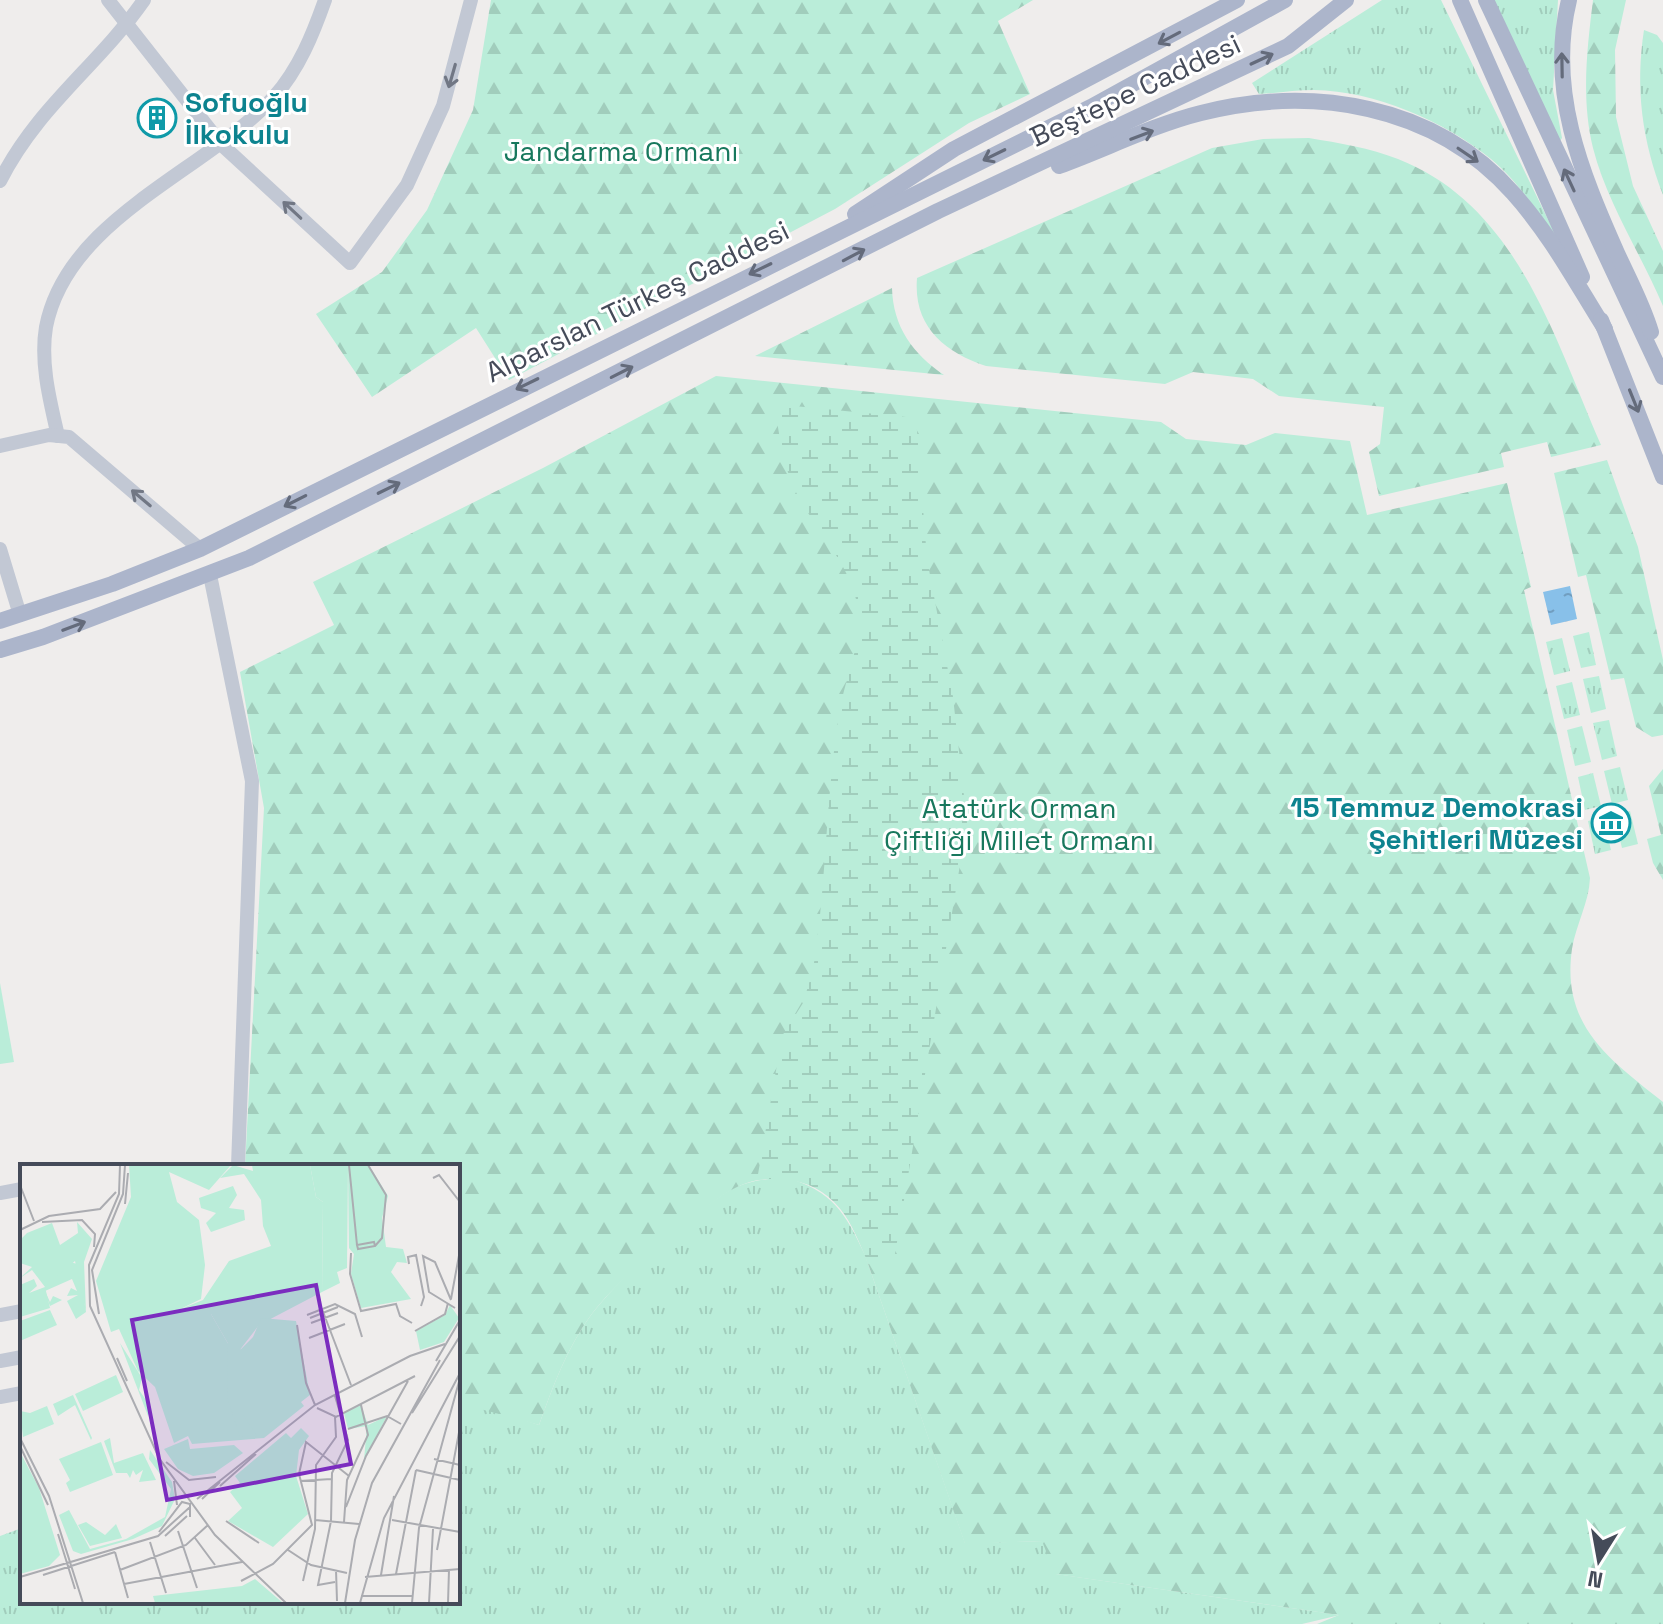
<svg xmlns="http://www.w3.org/2000/svg" width="1663" height="1624" viewBox="0 0 1663 1624" font-family="'Space Grotesk',sans-serif">
<defs>
<pattern id="grass-tufts" width="24" height="20" patternUnits="userSpaceOnUse" patternTransform="scale(2)"><rect width="24" height="20" fill="#baedd9"/><path d="M3 7l-1-3M5 7V3M7 7l1-3M15 17l-1-3M17 17v-4M19 17l1-3" fill="none" stroke="#a1cdbc"/></pattern>
<pattern id="forest-firs" width="22" height="20" patternUnits="userSpaceOnUse" patternTransform="scale(2)"><rect width="22" height="20" fill="#baedd9"/><path d="M5 1l3.5 6h-7zM16 11l3.5 6h-7z" fill="#a1cdbc"/></pattern>
<pattern id="wetland-marsh" width="20" height="14" patternUnits="userSpaceOnUse" patternTransform="scale(2)"><rect width="20" height="14" fill="#baedd9"/><path d="M1 5h8M5 5V1M11 12h8M15 12V8" fill="none" stroke="#a1cdbc"/></pattern>
<pattern id="water-ripples" width="26" height="14" patternUnits="userSpaceOnUse" patternTransform="scale(2)"><rect width="26" height="14" fill="#88c0e9"/><path d="M2 4q2-2 4 0t4 0M15 11q2-2 4 0t4 0" fill="none" stroke="#719ec0"/></pattern>
</defs>
<rect width="100%" height="100%" fill="#efedec"/>
<g fill="url(#grass-tufts)">
<path d="M 1382,0 L 1441,0 L 1558,240 C 1537,212 1518,181 1491,159 C 1444,121 1375,91 1314,90 C 1296,90 1277,93 1259,94 L 1252,83 Z"/>
<path d="M 1491,0 L 1558,0 L 1553,90 L 1562,138 L 1559,142 Z"/>
<path d="M 1644,30 L 1657,35 L 1663,43 L 1663,195 C 1642,141 1635,88 1644,30 Z"/>
<path d="M 1589,632 L 1596,665 L 1581,668 L 1573,636 Z"/>
<path d="M 1562,638 L 1570,671 L 1554,675 L 1546,642 Z"/>
<path d="M 1599,676 L 1606,709 L 1591,713 L 1583,679 Z"/>
<path d="M 1572,682 L 1580,715 L 1564,719 L 1556,686 Z"/>
<path d="M 1609,720 L 1617,756 L 1602,760 L 1593,723 Z"/>
<path d="M 1582,726 L 1591,762 L 1575,766 L 1567,730 Z"/>
<path d="M 1620,767 L 1628,800 L 1612,804 L 1604,771 Z"/>
<path d="M 1593,773 L 1601,806 L 1585,810 L 1578,777 Z"/>
<path d="M 1630,811 L 1638,844 L 1622,848 L 1614,815 Z"/>
<path d="M 1603,817 L 1611,850 L 1595,854 L 1588,821 Z"/>
<path d="M 786,1177 C 833,1192 845,1212 865,1255 L 965,1543 L 1043,1541 L 1056,1574 L 1340,1615 L 1302,1624 L 0,1624 L 0,1536 L 22,1528 L 22,1602 L 458,1602 L 458,1398 L 539,1425 C 553,1386 567,1348 591,1315 C 620,1277 687,1217 727,1192 C 745,1181 766,1179 786,1177 Z"/>
</g>
<g fill="url(#forest-firs)">
<path d="M 491,0 L 1033,0 L 998,21 L 1030,94 L 969,123 L 835,209 L 509,380 L 476,328 L 372,397 L 316,314 L 382,272 L 427,210 L 473,110 Z"/>
<path d="M 1593,0 L 1626,0 L 1615,50 L 1616,117 L 1633,186 L 1663,251 L 1663,306 C 1641,254 1607,203 1593,148 C 1581,99 1587,49 1593,0 Z"/>
<path d="M 1309,138 C 1339,143 1370,148 1398,159 C 1518,206 1554,338 1601,445 L 1551,457 L 1547,442 L 1501,453 L 1504,467 L 1379,496 L 1369,452 L 1380,444 L 1384,407 L 1279,396 L 1253,379 L 1193,372 L 1165,384 L 986,366 C 944,352 913,326 917,278 L 1212,148 L 1263,139 Z"/>
<path d="M 892,288 C 893,327 913,354 944,375 L 755,356 Z"/>
<path d="M 716,376 L 1161,422 L 1186,439 L 1246,445 L 1275,433 L 1350,441 L 1367,515 L 1507,483 L 1531,587 L 1524,590 L 1590,878 C 1589,903 1576,924 1572,949 C 1561,1026 1609,1059 1663,1102 L 1663,1624 L 1317,1624 L 1339,1615 L 1055,1574 L 1042,1541 L 965,1544 L 865,1255 C 857,1238 849,1216 835,1202 C 807,1174 762,1171 728,1192 C 708,1204 689,1222 671,1238 C 643,1261 613,1286 591,1315 C 567,1348 553,1386 539,1425 L 458,1403 L 458,1166 L 245,1166 L 264,808 L 240,672 L 334,625 L 313,582 L 543,468 Z"/>
<path d="M 1607,460 L 1638,547 L 1663,660 L 1663,735 L 1652,737 L 1636,727 L 1624,678 L 1611,680 L 1586,575 L 1578,577 L 1554,473 Z"/>
<path d="M 1663,769 L 1663,880 L 1653,863 L 1647,839 L 1661,835 L 1649,786 Z"/>
</g>
<path fill="url(#wetland-marsh)" d="M 774,404 L 916,418 L 927,559 L 953,697 L 967,823 L 894,1260 L 868,1264 C 848,1206 822,1173 757,1180 L 782,1036 L 803,1003 L 813,970 C 827,884 825,796 840,710 C 846,673 864,642 857,603 C 847,558 812,527 793,486 C 782,460 779,431 774,404 Z"/>
<path fill="#baedd9" d="M 0,983 L 14,1062 L 0,1064 Z"/>
<path fill="url(#water-ripples)" d="M 1570,586 L 1577,619 L 1551,625 L 1543,592 Z"/>
<g fill="none" stroke-linecap="round" stroke-linejoin="round">
<g stroke="#c2c8d4" stroke-width="14">
<path d="M 108,0 L 222,145 L 350,263 L 407,185 L 443,106 L 471,0"/>
<path d="M 0,181 C 38,106 98,66 144,0"/>
<path d="M 58,436 C 50,401 40,363 46,327 C 67,218 205,172 274,97 C 299,69 313,34 325,0"/>
<path d="M 0,446 L 49,435 L 69,437 L 200,549"/>
<path d="M 0,549 L 20,615"/>
<path d="M 210,575 L 252,781 L 238,1166"/>
<path d="M 0,1193 L 22,1189"/>
<path d="M 0,1315 L 22,1311"/>
<path d="M 0,1361 L 22,1357"/>
<path d="M 0,1397 L 22,1393"/>
</g>
<g stroke="#acb5cb" stroke-width="16">
<path d="M 1460,0 L 1582,277"/>
<path d="M 1486,0 L 1663,377"/>
<path d="M 1569,0 C 1547,90 1581,172 1617,253 C 1629,279 1643,305 1651,332"/>
<path d="M 1059,166 C 1106,149 1153,125 1201,113 C 1312,85 1434,104 1513,193 C 1550,234 1576,283 1605,329"/>
<path d="M 855,214 L 954,149 L 1237,0"/>
<path d="M 1601,320 L 1663,477"/>
<path d="M 0,621 L 112,584 L 200,549 L 1091,107 L 1285,0"/>
<path d="M 0,650 L 43,637 L 249,558 L 938,211 L 1288,46 L 1346,0"/>
</g>
</g>
<defs><path id="oneway-shaft" d="M-6 0H5M1.5-3L5.5 0L1.5 3" fill="none" stroke-width="1.6" stroke-linecap="round" stroke-linejoin="round" transform="scale(2)"/></defs>
<g stroke="#646b7b">
<use href="#oneway-shaft" transform="translate(1169 38) rotate(152)"/>
<use href="#oneway-shaft" transform="translate(1262 59) rotate(-25)"/>
<use href="#oneway-shaft" transform="translate(1562 65) rotate(-91)"/>
<use href="#oneway-shaft" transform="translate(1142 135) rotate(-21)"/>
<use href="#oneway-shaft" transform="translate(994 155) rotate(154)"/>
<use href="#oneway-shaft" transform="translate(1468 155) rotate(34)"/>
<use href="#oneway-shaft" transform="translate(1569 180) rotate(-115)"/>
<use href="#oneway-shaft" transform="translate(854 255) rotate(-28)"/>
<use href="#oneway-shaft" transform="translate(760 269) rotate(154)"/>
<use href="#oneway-shaft" transform="translate(622 372) rotate(-27)"/>
<use href="#oneway-shaft" transform="translate(527 384) rotate(154)"/>
<use href="#oneway-shaft" transform="translate(1634 401) rotate(68)"/>
<use href="#oneway-shaft" transform="translate(389 488) rotate(-26)"/>
<use href="#oneway-shaft" transform="translate(295 501) rotate(153)"/>
<use href="#oneway-shaft" transform="translate(74 626) rotate(-21)"/>
</g>
<g stroke="#717784">
<use href="#oneway-shaft" transform="translate(452 76) rotate(106)"/>
<use href="#oneway-shaft" transform="translate(292 210) rotate(-137)"/>
<use href="#oneway-shaft" transform="translate(141 498) rotate(-140)"/>
</g>
<defs>
<g id="building-ring" transform="scale(2)"><circle r="9.5" fill="#fff" stroke="#0f9aa8" stroke-width="1.5"/><path d="M-4-6H4V6H1V3H-1V6H-4ZM-2.5-4.3h1.7v1.8h-1.7ZM.8-4.3h1.7v1.8H.8ZM-2.5-1h1.7V.8h-1.7ZM.8-1h1.7V.8H.8Z" fill="#0f9aa8"/></g>
<g id="museum-ring" transform="scale(2)"><circle r="9.5" fill="#fff" stroke="#0f9aa8" stroke-width="1.5"/><path d="M0-6L6-3V-2H-6V-3ZM-5-1h2V3h-2ZM-1-1h2V3h-2ZM3-1h2V3H3ZM-6 4H6V6H-6Z" fill="#0f9aa8"/></g>
</defs>
<g fill-rule="evenodd">
<use href="#building-ring" x="157" y="118"/>
<use href="#museum-ring" x="1611" y="823"/>
</g>
<g text-anchor="middle" stroke-width="6" stroke-linejoin="round" paint-order="stroke">
<g font-size="28" fill="#454b59" stroke="#fff">
<text transform="translate(1135 90) rotate(-25)" y="10">Beştepe Caddesi</text>
<text transform="translate(637 301) rotate(-26)" y="10">Alparslan Türkeş Caddesi</text>
</g>
<g font-size="28" font-weight="bold" fill="#0d838f" stroke="#fff" text-anchor="start">
<text x="185" y="112">Sofuoğlu<tspan x="185" dy="32">İlkokulu</tspan></text>
<text x="1583" y="817" text-anchor="end">15 Temmuz Demokrasi<tspan x="1583" dy="32">Şehitleri Müzesi</tspan></text>
</g>
<g font-size="28" fill="#18785d" stroke="#fff">
<text x="621" y="161">Jandarma Ormanı</text>
<text x="1019" y="818">Atatürk Orman<tspan x="1019" dy="32">Çiftliği Millet Ormanı</tspan></text>
</g>
</g>
<g transform="translate(20 1164)">
<rect width="440" height="440" fill="#efedec"/>
<path d="M 213,1 L 233,7 L 232,1 L 290,1 L 296,33 L 303,38 L 302,128 L 239,161 L 219,187 L 210,183 L 191,150 L 148,150 L 183,136 L 209,97 L 251,82 L 243,62 L 241,36 L 224,10 L 200,14 ZM 49,98 L 58,100 L 66,148 L 56,155 L 47,137 L 58,131 L 47,132 L 51,124 L 57,127 L 52,115 L 25,127 L 30,138 L 33,132 L 42,136 L 30,142 L 25,129 L 25,121 L 29,115 ZM 90,274 L 94,299 L 123,289 L 136,316 L 119,318 L 123,306 L 116,311 L 113,306 L 110,314 L 107,309 L 96,309 L 84,277 ZM 66,358 L 85,371 L 96,360 L 102,374 L 70,382 L 58,361 Z" fill="#baedd9"/>
<path d="M 109,1 L 211,1 L 189,26 L 149,8 L 157,38 L 179,56 L 185,101 L 181,135 L 150,150 L 191,150 L 210,183 L 219,187 L 233,173 L 241,154 L 276,157 L 290,231 L 281,238 L 284,242 L 244,274 L 172,280 L 168,272 L 154,279 L 135,223 L 118,207 L 99,165 L 91,168 L 76,117 L 111,33 ZM 290,1 L 328,1 L 327,104 L 317,108 L 320,119 L 302,128 L 303,38 L 296,33 ZM 57,58 L 72,75 L 64,98 L 66,148 L 55,97 L 25,123 L 12,106 L 0,114 L 12,103 L 0,99 L 0,76 L 7,69 L 32,59 L 40,81 L 58,69 ZM 100,179 L 122,214 L 119,226 L 131,243 L 128,252 ZM 96,211 L 103,228 L 63,247 L 55,230 ZM 53,231 L 72,274 L 71,276 L 55,241 L 38,252 L 33,240 ZM 27,242 L 34,260 L 3,273 L 0,247 L 10,249 ZM 281,264 L 289,272 L 279,286 L 276,312 L 288,350 L 253,383 L 208,357 L 222,344 L 210,328 L 220,319 L 215,312 L 266,269 L 271,274 ZM 168,275 L 170,285 L 214,281 L 223,289 L 194,309 L 173,312 L 158,305 L 144,285 ZM 81,278 L 93,311 L 50,328 L 46,319 L 50,316 L 39,295 ZM 130,286 L 152,318 L 155,335 L 142,362 L 113,375 L 61,390 L 53,387 L 39,351 L 49,346 L 70,385 L 106,375 L 145,353 L 151,325 L 129,295 ZM 0,288 L 19,324 L 40,391 L 29,402 L 0,410 Z" fill="#baedd9"/>
<path d="M 208,179 L 222,186 L 222,249 L 237,272 L 220,273 L 207,233 Z" fill="#baedd9"/>
<path d="M 213,22 L 217,31 L 209,44 L 224,46 L 225,56 L 191,68 L 186,59 L 196,49 L 181,44 L 179,34 Z" fill="#baedd9"/>
<path d="M 328,1 L 349,1 L 368,32 L 362,54 L 366,83 L 383,85 L 387,99 L 377,98 L 371,108 L 391,135 L 341,144 L 331,110 L 334,90 L 329,84 ZM 14,115 L 17,122 L 9,129 L 25,123 L 30,144 L 0,153 L 0,121 ZM 430,141 L 439,154 L 424,178 L 400,186 L 396,167 L 425,151 ZM 30,146 L 37,161 L 0,177 L 0,157 ZM 341,241 L 348,261 L 367,252 L 344,296 L 347,262 L 328,265 L 324,249 ZM 235,415 L 263,439 L 135,439 L 133,432 L 222,422 Z" fill="#baedd9"/>
<path fill="none" stroke="#abacb1" stroke-width="2" d="M 100,1 L 99,30 L 69,101 L 70,142 L 139,294 L 195,371 L 266,439M 329,1 L 337,81M 348,1 L 366,31 L 362,74 L 355,82M 413,14 L 419,11 L 440,38M 0,21 L 14,57M 105,40 L 108,9M 22,58 L 62,56 L 75,70 L 74,83M 0,66 L 29,52 L 80,45 L 96,28M 354,78 L 355,82 L 338,85 L 337,81 ZM 331,89 L 330,110 L 341,147 L 376,140 L 380,152 L 392,159M 389,100 L 388,93 L 396,91 L 404,133 L 401,142M 431,135 L 440,86M 431,136 L 415,98 L 403,92 L 409,128 L 435,144M 302,145 L 331,221M 79,150 L 72,106 L 103,30 L 105,1M 287,151 L 315,140 L 335,150 L 342,173M 290,154 L 318,143M 291,159 L 318,149M 277,161 L 286,219 L 295,241M 395,167 L 425,150 L 428,139M 289,174 L 325,160M 97,194 L 107,217M 416,197 L 440,156M 297,244 L 316,253 L 395,212M 392,249 L 440,172M 328,265 L 367,252 L 381,260M 0,274 L 29,332 L 63,439M 0,282 L 28,341M 414,295 L 440,301M 146,298 L 169,316 L 196,313M 396,306 L 440,316M 154,317 L 157,341M 280,317 L 311,315M 200,322 L 236,290M 177,335 L 295,241 L 390,192 L 425,180M 182,335 L 200,318M 326,343 L 346,292 L 388,217M 295,356 L 339,360M 372,356 L 440,368M 206,357 L 239,379M 324,358 L 327,316 L 348,271 L 341,241M 158,367 L 177,424M 139,368 L 162,338 L 170,340 L 170,353M 38,370 L 55,425M 145,372 L 167,352M 175,374 L 195,401M 130,378 L 146,429M 268,386 L 291,401 L 327,409M 417,386 L 440,263M 95,388 L 108,434M 100,406 L 166,381 L 188,361M 316,406 L 317,437M 376,410 L 396,306M 23,411 L 95,388M 361,411 L 374,332M 0,413 L 138,372 L 170,343M 345,413 L 440,405M 221,417 L 253,400 L 292,361 L 279,310 L 286,278 L 329,312M 283,417 L 295,365 L 296,301 L 316,273 L 315,253M 315,418 L 298,421 L 311,357 L 312,309 L 328,276 L 315,232M 104,420 L 222,398M 341,432 L 392,432M 325,439 L 335,376 L 352,319 L 420,196M 340,439 L 364,354 L 440,209M 392,439 L 399,364 L 440,214M 409,439 L 413,365M 428,439 L 429,406"/>
<path fill="#7b2cbf" fill-opacity="0.15" stroke="#7b2cbf" stroke-width="4" d="M 296,121 L 331,300 L 147,336 L 112,156 Z"/>
<rect width="440" height="440" fill="none" stroke="#454b59" stroke-width="4"/>
</g>
<g transform="translate(1599 1560) rotate(191)" stroke="#ffffff" stroke-width="6" paint-order="stroke">
<path d="M0-6L14 30L0 20L-14 30Z" fill="#454b59"/>
<text y="-12" font-size="22" font-weight="bold" text-anchor="middle" fill="#454b59">N</text>
</g>
</svg>
